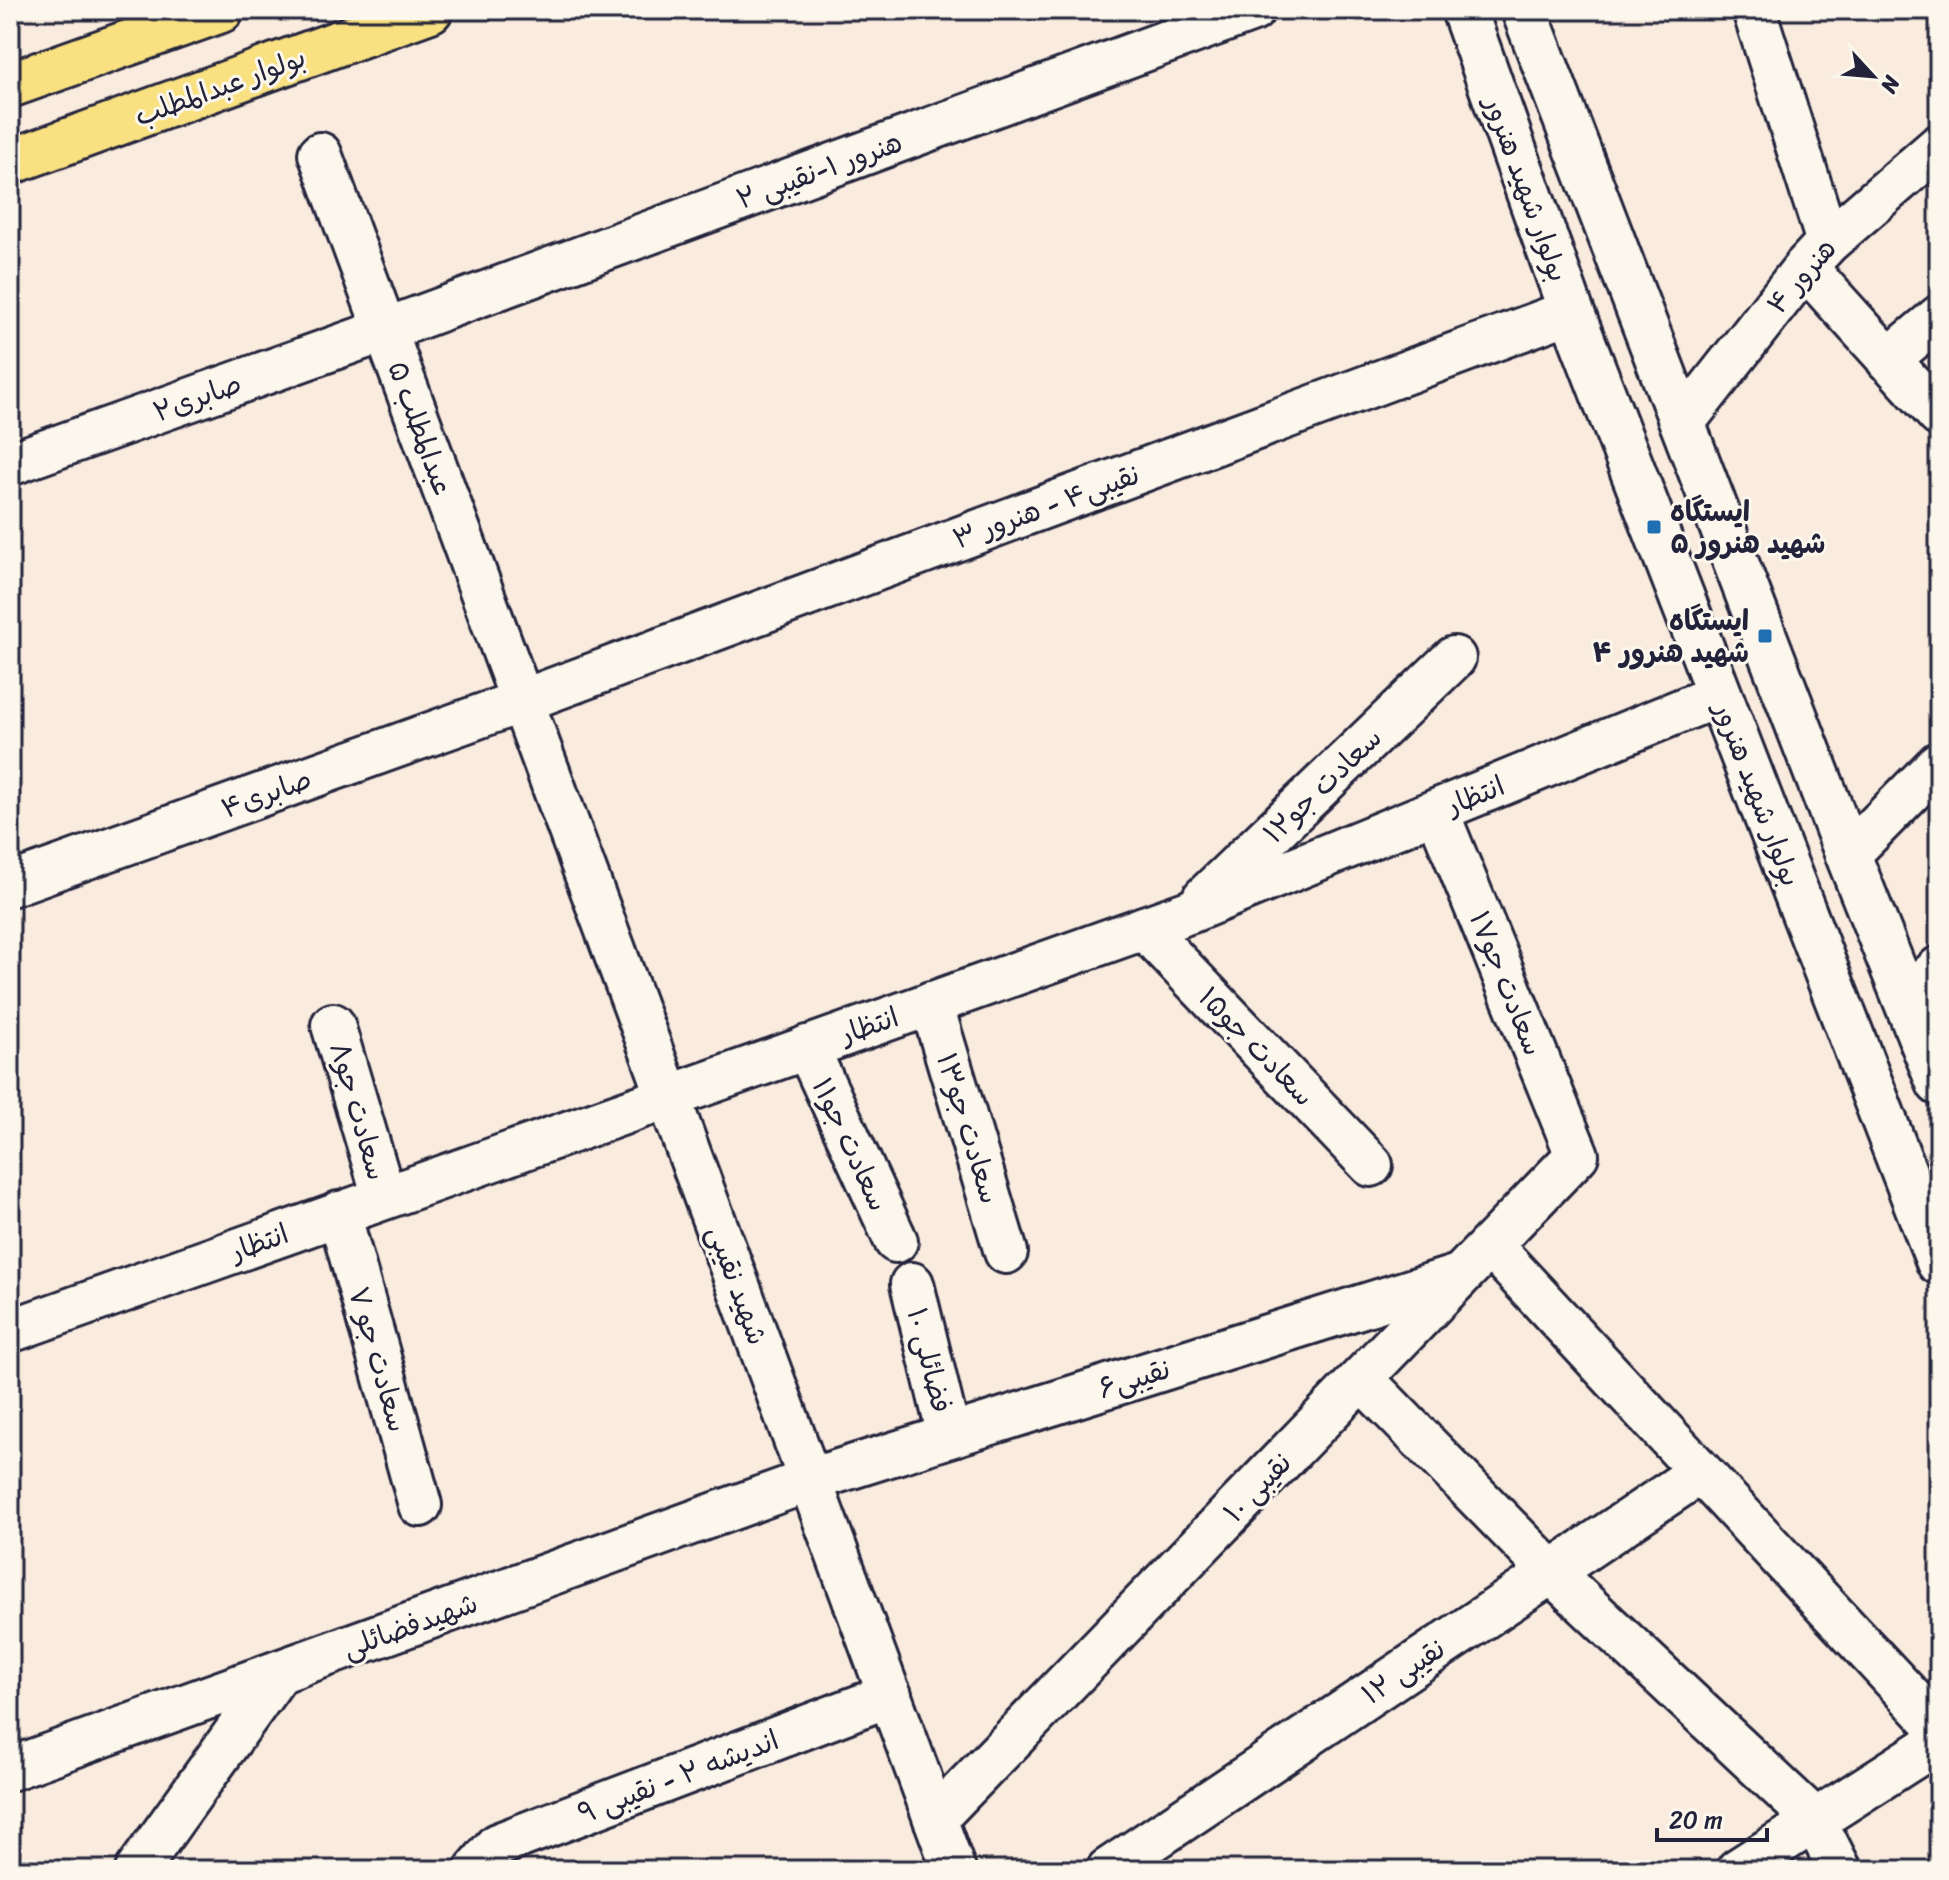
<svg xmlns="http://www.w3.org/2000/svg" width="1949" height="1880" viewBox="0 0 1949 1880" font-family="Sriracha,'Playpen Sans Arabic',sans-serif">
<rect width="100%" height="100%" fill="#f9ebde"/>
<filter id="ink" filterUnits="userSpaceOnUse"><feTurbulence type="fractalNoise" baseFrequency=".0125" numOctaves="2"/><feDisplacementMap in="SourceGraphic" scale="16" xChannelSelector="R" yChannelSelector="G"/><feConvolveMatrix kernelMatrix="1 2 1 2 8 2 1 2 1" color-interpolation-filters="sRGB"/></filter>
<g filter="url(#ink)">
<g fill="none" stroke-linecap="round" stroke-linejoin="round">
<g stroke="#22223b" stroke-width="48">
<g id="street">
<path d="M 1754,10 L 1828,242"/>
<path d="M 320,154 L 954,1870"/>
<path d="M 1805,267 L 1939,415"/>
<path d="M 1888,360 L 1939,317"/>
<path d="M 1682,424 L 1805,267 L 1828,242 L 1939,146"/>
<path d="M 10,464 L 385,330 L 1253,10"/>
<path d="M 1848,855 L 1939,763"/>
<path d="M 10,885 L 522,701 L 1571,311"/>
<path d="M 1204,898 L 1454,658"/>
<path d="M 1144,928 L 1371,1165"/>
<path d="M 1906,998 L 1939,968"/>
<path d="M 931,1003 L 1006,1252"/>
<path d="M 333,1025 L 384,1197"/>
<path d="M 807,1047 L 896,1241"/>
<path d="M 339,1213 L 420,1505"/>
<path d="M 1490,1245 L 1939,1728"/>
<path d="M 912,1284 L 949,1436"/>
<path d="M 10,1331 L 1189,912 L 1719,695"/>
<path d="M 1362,1379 L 1550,1571 L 1814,1819 L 1840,1870"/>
<path d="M 10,1769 L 810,1480 L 1458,1276"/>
<path d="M 935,1819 L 1577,1155 L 1437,811"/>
<path d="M 137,1870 L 279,1672"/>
<path d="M 476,1870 L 497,1845 L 890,1695"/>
<path d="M 1108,1870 L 1699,1473"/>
<path d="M 1738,1870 L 1939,1741"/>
</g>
</g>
<g stroke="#22223b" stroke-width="50">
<g id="secondary">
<path d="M 1464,10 L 1571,311 L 1939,1262"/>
<path d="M 1524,10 L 1848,855 L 1939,1083"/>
</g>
</g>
<g stroke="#22223b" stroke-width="50">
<g id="primary">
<path d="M 10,85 L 221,10"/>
<path d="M 10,162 L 430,10"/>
</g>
</g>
<use href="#street" stroke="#fbf7ec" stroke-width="42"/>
<use href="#secondary" stroke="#fbf7ec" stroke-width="44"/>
<use href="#primary" stroke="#f9e181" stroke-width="44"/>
</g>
</g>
<g fill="#1f6fb2" stroke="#fbf7ec" stroke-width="3">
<rect x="1646" y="519" width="16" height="16" rx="4"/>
<rect x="1757" y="628" width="16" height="16" rx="4"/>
</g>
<g text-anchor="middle" stroke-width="6" stroke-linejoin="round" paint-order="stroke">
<g font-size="28" fill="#22223b" stroke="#fbf7ec">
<text transform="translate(220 86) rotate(-20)" y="10">بولوار عبدالمطلب</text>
<text transform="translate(819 170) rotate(-20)" y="10">هنرور ۱-نقیبی ۲</text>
<text transform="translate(1527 189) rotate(70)" y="10">بولوار شهید هنرور</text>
<text transform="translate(1801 276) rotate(-49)" y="10">هنرور ۴</text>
<text transform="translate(197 397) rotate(-20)" y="10">صابری۲</text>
<text transform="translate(421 428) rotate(70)" y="10">عبدالمطلب ۵</text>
<text transform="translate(1046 506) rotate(-20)" y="10">نقیبی۴ - هنرور ۳</text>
<text transform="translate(1322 785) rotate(-44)" y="10">سعادت جو۱۲</text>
<text transform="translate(266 793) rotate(-20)" y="10">صابری۴</text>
<text transform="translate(1758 794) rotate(69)" y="10">بولوار شهید هنرور</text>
<text transform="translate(1475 795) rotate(-22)" y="10">انتظار</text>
<text transform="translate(1507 983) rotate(68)" y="10">سعادت جو۱۷</text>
<text transform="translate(869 1025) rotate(-19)" y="10">انتظار</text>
<text transform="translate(1257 1046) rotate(46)" y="10">سعادت جو۱۵</text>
<text transform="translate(359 1111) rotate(74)" y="10">سعادت جو۸</text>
<text transform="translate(969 1128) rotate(73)" y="10">سعادت جو۱۳</text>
<text transform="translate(851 1144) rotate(65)" y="10">سعادت جو۱۱</text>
<text transform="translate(259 1242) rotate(-20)" y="10">انتظار</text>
<text transform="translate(738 1285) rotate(70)" y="10">شهید نقیبی</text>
<text transform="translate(379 1359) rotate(74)" y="10">سعادت جو ۷</text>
<text transform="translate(930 1360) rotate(76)" y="10">فضائلی ۱۰</text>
<text transform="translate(1134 1378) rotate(-17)" y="10">نقیبی۶</text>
<text transform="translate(1257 1487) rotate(-46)" y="10">نقیبی ۱۰</text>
<text transform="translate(410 1625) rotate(-20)" y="10">شهیدفضائلی</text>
<text transform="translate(1403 1671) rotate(-34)" y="10">نقیبی ۱۲</text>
<text transform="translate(678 1776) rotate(-21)" y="10">اندیشه ۲ - نقیبی ۹</text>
</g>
<g font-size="28" font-weight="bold" fill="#22223b" stroke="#fbf7ec" text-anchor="start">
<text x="1670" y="521">ایستگاه<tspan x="1670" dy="32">شهید هنرور ۵</tspan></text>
<text x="1749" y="630" text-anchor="end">ایستگاه<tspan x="1749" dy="32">شهید هنرور ۴</tspan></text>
</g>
</g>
<rect width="1949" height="1880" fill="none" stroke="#fbf7ec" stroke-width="40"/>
<rect x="20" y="20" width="1909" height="1840" fill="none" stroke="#22223b" stroke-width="3" filter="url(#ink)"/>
<g transform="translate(1873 76) rotate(116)" stroke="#fbf7ec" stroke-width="6" paint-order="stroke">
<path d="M0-6L14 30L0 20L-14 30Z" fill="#22223b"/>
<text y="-12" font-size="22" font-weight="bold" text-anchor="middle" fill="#22223b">N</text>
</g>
<path d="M1657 1828v12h110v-12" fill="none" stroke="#22223b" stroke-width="4"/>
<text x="1669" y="1828" font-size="24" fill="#22223b" stroke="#fbf7ec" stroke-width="6" paint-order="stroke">20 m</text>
</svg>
